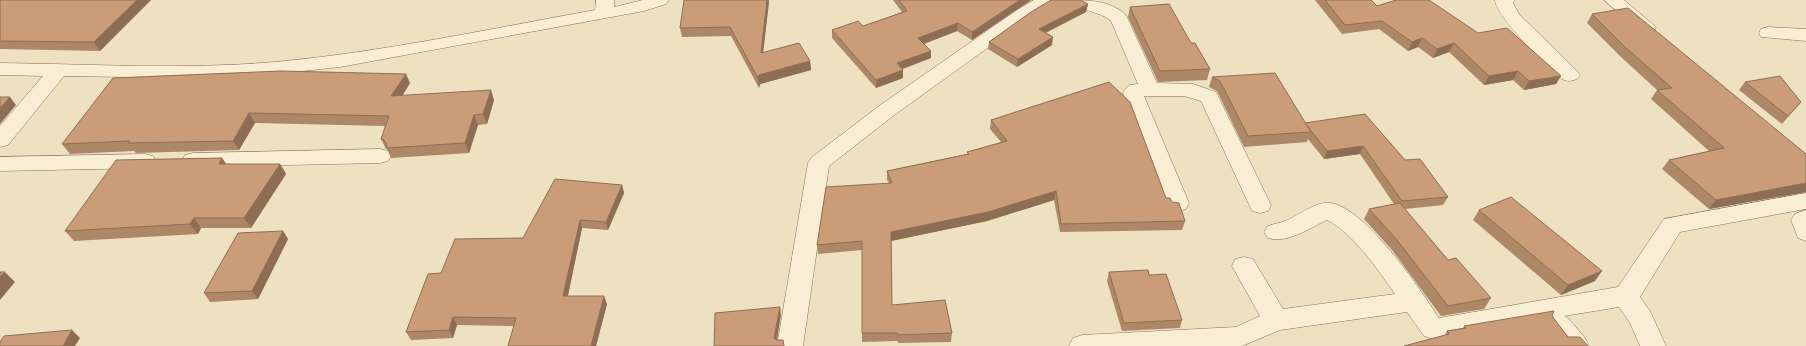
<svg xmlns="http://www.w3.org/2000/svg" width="1806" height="346" viewBox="0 0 1806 346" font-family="Bitter,serif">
<rect width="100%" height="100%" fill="#ede1c1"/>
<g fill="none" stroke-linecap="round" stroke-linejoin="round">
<g stroke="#867259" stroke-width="1">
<g id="minor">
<path d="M 596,0 L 614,0 L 614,7 L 643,0 L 669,0 L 666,4 L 644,11 L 340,67 L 274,74 L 192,78 L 64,76 L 8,145 L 0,147 L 0,126 L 43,76 L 0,75 L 0,63 C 91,64 184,70 275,62 C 383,52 489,29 595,10 Z"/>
<path d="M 1034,0 L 1056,0 L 1053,4 L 1029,18 L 893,116 L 829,166 L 803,346 L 777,346 L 808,163 L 811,158 L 879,106 L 1017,10 Z"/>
<path d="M 1071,0 C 1090,0 1111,1 1126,15 L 1157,83 L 1193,84 L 1216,92 L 1271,205 L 1268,211 L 1260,213 L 1252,211 L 1201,101 L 1184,96 L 1144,96 L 1189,203 L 1186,209 L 1178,211 L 1170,209 L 1124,98 L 1123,92 L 1129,85 L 1138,84 L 1111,21 C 1099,10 1080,13 1071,0 Z"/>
<path d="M 1495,0 L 1515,0 L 1513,3 L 1519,14 L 1577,71 L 1580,75 L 1577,79 C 1572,81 1567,82 1562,79 C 1548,69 1495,15 1495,0 Z"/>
<path d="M 1604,0 L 1624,0 L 1656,27 L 1654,31 L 1647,33 L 1640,31 Z"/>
<path d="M 1768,27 L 1806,29 L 1806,41 L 1761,37 L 1759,33 L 1761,29 Z"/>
<path d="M 380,149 L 388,151 L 391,156 L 388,161 L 380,163 L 193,167 L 185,165 L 182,160 L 185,155 L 193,153 Z"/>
<path d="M 145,154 L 153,156 L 156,161 L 153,166 L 145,168 L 0,171 L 0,157 Z"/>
<path d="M 1806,193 L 1806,209 L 1680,232 L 1640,297 L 1650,311 L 1666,346 L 1640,346 L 1630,323 L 1619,307 L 1564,316 L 1568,318 L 1585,338 L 1589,346 L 1561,346 L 1546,325 L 1549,319 L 1433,339 L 1424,336 L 1407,312 L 1280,330 L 1242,346 L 1069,346 L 1073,338 L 1082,335 L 1236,327 L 1260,316 L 1232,266 L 1235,259 L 1244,257 L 1253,259 L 1283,309 L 1395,294 C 1378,270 1353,233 1327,220 C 1309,228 1288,244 1268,238 L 1264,232 L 1268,226 C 1273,224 1280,223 1285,221 C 1299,216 1315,201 1330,203 C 1365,207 1420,289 1439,318 L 1618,287 L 1664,219 Z"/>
<path d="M 1806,210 L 1806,241 L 1798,238 L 1791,220 L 1795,214 Z"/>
</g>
</g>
<use href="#minor" fill="#f8eed4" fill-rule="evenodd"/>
</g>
<g fill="#ae8767">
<path d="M 0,0 L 151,0 L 100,51 L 0,49 Z"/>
<path d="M 684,0 L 769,0 L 763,52 L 810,61 L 811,70 L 760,84 L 759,88 L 731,36 L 682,37 L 680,28 Z"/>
<path d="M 893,0 L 1031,0 L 972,40 L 957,31 L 924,44 L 931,58 L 902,69 L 903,78 L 876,88 L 832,38 L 832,30 L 863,26 L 902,12 Z"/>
<path d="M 1315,0 L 1371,0 L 1377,6 L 1478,33 L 1556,84 L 1524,90 L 1513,80 L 1484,85 L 1449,52 L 1433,58 L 1418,47 L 1408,51 L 1379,29 L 1342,34 Z"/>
<path d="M 1088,4 L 1086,12 L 1046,33 L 1052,45 L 1017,67 L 988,49 L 989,42 Z"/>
<path d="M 1130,7 L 1191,43 L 1210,69 L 1207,80 L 1158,82 L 1128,17 Z"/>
<path d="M 1592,14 L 1806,154 L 1806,193 L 1806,192 L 1709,209 L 1662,169 L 1669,160 L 1709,151 L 1651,99 L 1657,90 L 1621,57 L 1587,23 Z"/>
<path d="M 1212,77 L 1305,123 L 1405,160 L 1448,197 L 1443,205 L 1405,209 L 1448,260 L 1491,298 L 1484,309 L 1441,316 L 1392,250 L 1364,219 L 1369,209 L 1394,204 L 1360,154 L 1324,159 L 1308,139 L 1307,142 L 1244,147 L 1217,91 L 1209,87 Z"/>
<path d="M 1745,82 L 1801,102 L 1782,124 L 1739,90 Z"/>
<path d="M 410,83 L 402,96 L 494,100 L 487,124 L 478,125 L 469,153 L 391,158 L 387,149 L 386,149 L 381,139 L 385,126 L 255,123 L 239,150 L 136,153 L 134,151 L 70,154 L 62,144 Z"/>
<path d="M 991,120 L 1166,198 L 1185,221 L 1182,230 L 1060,232 L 1054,200 L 987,221 L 891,241 L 892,305 L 952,333 L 951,342 L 898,343 L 898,341 L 862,342 L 862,250 L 818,254 L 817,245 L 889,183 L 887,180 L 887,171 L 967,154 L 967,152 L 1001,142 L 990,129 Z"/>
<path d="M 222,158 L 226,164 L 280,164 L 286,174 L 251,228 L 201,228 L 198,234 L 74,241 L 65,231 Z"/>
<path d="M 622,185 L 624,193 L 608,230 L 582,228 L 568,296 L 607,304 L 596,346 L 508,346 L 514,326 L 457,325 L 453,338 L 411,340 L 406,332 L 441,273 L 523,238 Z"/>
<path d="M 1479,210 L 1595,281 L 1561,295 L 1473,220 Z"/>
<path d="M 283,231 L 288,239 L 258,299 L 210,302 L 204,293 Z"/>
<path d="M 1109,272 L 1149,275 L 1182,320 L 1180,328 L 1122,331 L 1107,281 Z"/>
<path d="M 1552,316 L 1568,337 L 1445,335 L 1447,331 L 1463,328 L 1464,326 Z"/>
</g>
<g fill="#8d6e54">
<path d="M 137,0 L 151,0 L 100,51 L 94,42 Z"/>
<path d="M 767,0 L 769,0 L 769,2 L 762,62 L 761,53 Z"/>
<path d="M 1020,0 L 1031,0 L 972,40 L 972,32 Z"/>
<path d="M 1088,4 L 1086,12 L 1038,36 L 1039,29 Z"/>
<path d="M 958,23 L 957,31 L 918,46 L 918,38 Z"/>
<path d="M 1053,37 L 1052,45 L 1017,67 L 1018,59 Z"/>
<path d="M 1422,38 L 1418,47 L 1408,51 L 1412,42 Z"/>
<path d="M 1454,43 L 1449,52 L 1433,58 L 1437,49 Z"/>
<path d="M 931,51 L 931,58 L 897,71 L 897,63 Z"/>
<path d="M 810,61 L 811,70 L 760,84 L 759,88 L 758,78 L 759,75 Z"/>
<path d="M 903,70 L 903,78 L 876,88 L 876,80 Z"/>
<path d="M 1518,71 L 1513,80 L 1484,85 L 1489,76 Z"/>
<path d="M 406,74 L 410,83 L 396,106 L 391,96 Z"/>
<path d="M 1561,76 L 1556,84 L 1524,90 L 1529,81 Z"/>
<path d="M 491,90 L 494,100 L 487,124 L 483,114 Z"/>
<path d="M 10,97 L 16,105 L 0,124 L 0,108 Z"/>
<path d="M 249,113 L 255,123 L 239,150 L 233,141 Z"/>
<path d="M 474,115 L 478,125 L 469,153 L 465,143 Z"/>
<path d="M 1363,146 L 1360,154 L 1324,159 L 1327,151 Z"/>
<path d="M 222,158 L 229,168 L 219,164 Z"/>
<path d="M 280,164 L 286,174 L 251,228 L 244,218 Z"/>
<path d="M 1806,183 L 1806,192 L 1709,209 L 1716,200 Z"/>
<path d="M 622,185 L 624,193 L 608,230 L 606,222 Z"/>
<path d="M 1056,191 L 1054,200 L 987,221 L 891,241 L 891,232 Z"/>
<path d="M 194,218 L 201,228 L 198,234 L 190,224 Z"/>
<path d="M 580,220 L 582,228 L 566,304 L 563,296 Z"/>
<path d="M 283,231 L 288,239 L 258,299 L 252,291 Z"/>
<path d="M 1602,271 L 1595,281 L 1561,295 L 1568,285 Z"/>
<path d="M 5,272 L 15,282 L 0,300 L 0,277 Z"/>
<path d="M 604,296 L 607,304 L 596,346 L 591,346 Z"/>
<path d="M 780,307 L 781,315 L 776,346 L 774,338 Z"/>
<path d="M 453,317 L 457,325 L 453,338 L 449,330 Z"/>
<path d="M 72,330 L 80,338 L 75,346 L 63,346 Z"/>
</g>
<g fill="#ca9d78" stroke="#8d6e54">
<path d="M 0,0 L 137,0 L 94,42 L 0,41 Z"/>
<path d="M 684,0 L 767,0 L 761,53 L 799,43 L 810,61 L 759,75 L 758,78 L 730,27 L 680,28 Z"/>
<path d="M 899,0 L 1020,0 L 972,32 L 958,23 L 918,38 L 931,51 L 897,63 L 903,70 L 876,80 L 832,30 L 858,21 L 863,26 L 907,11 Z"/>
<path d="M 1051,0 L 1081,0 L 1088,4 L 1039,29 L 1053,37 L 1018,59 L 989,42 L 1031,12 Z"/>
<path d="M 1325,0 L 1371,0 L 1377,6 L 1396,0 L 1429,0 L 1478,33 L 1507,28 L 1561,76 L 1529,81 L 1518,71 L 1489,76 L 1454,43 L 1437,49 L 1422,38 L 1412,42 L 1382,21 L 1345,25 Z"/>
<path d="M 1169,4 L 1191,43 L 1195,43 L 1210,69 L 1160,71 L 1130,7 Z"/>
<path d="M 1628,8 L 1806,154 L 1806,183 L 1716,200 L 1669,160 L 1724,148 L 1657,90 L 1672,88 L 1626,48 L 1592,14 Z"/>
<path d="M 281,71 L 406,74 L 391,96 L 491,90 L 483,114 L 474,115 L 465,143 L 387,148 L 387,145 L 384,140 L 381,139 L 389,116 L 249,113 L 233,141 L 128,143 L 130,141 L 62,144 L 113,78 Z"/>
<path d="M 1275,73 L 1311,132 L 1248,136 L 1220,81 L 1212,77 Z"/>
<path d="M 1780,76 L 1801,102 L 1788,116 L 1745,82 Z"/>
<path d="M 1109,82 L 1130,102 L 1166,198 L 1170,198 L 1172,202 L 1179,203 L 1185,221 L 1061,224 L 1056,191 L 988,212 L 891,232 L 892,305 L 945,300 L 952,333 L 898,335 L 898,333 L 862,333 L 862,241 L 817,245 L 826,187 L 892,183 L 887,171 L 969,154 L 967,152 L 1007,141 L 991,120 Z"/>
<path d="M 0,97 L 10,97 L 0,108 Z"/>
<path d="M 1365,114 L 1405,160 L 1420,159 L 1448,197 L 1402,201 L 1363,146 L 1327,151 L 1305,123 Z"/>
<path d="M 222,158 L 219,164 L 280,164 L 244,218 L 194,218 L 190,224 L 65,231 L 116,160 Z"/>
<path d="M 555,179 L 622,185 L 606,222 L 580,220 L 563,296 L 604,296 L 591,346 L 508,346 L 516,318 L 453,317 L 449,330 L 406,332 L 428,274 L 441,273 L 455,239 L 523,238 Z"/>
<path d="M 1511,197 L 1602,271 L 1568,285 L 1479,210 Z"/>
<path d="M 1400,203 L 1448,260 L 1456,258 L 1491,298 L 1448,306 L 1397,240 L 1369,209 Z"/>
<path d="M 283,231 L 252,291 L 204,293 L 238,233 Z"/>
<path d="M 1148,270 L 1149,275 L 1166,274 L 1182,320 L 1124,323 L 1109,272 Z"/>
<path d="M 0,272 L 5,272 L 0,277 Z"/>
<path d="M 780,307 L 774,338 L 776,340 L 783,340 L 784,346 L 714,346 L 715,313 Z"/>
<path d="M 1554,311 L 1552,316 L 1568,337 L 1580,337 L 1588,346 L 1404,346 L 1449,334 L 1447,331 L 1466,328 L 1464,326 Z"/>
<path d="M 72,330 L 63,346 L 0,346 L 0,342 L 4,336 Z"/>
</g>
</svg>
